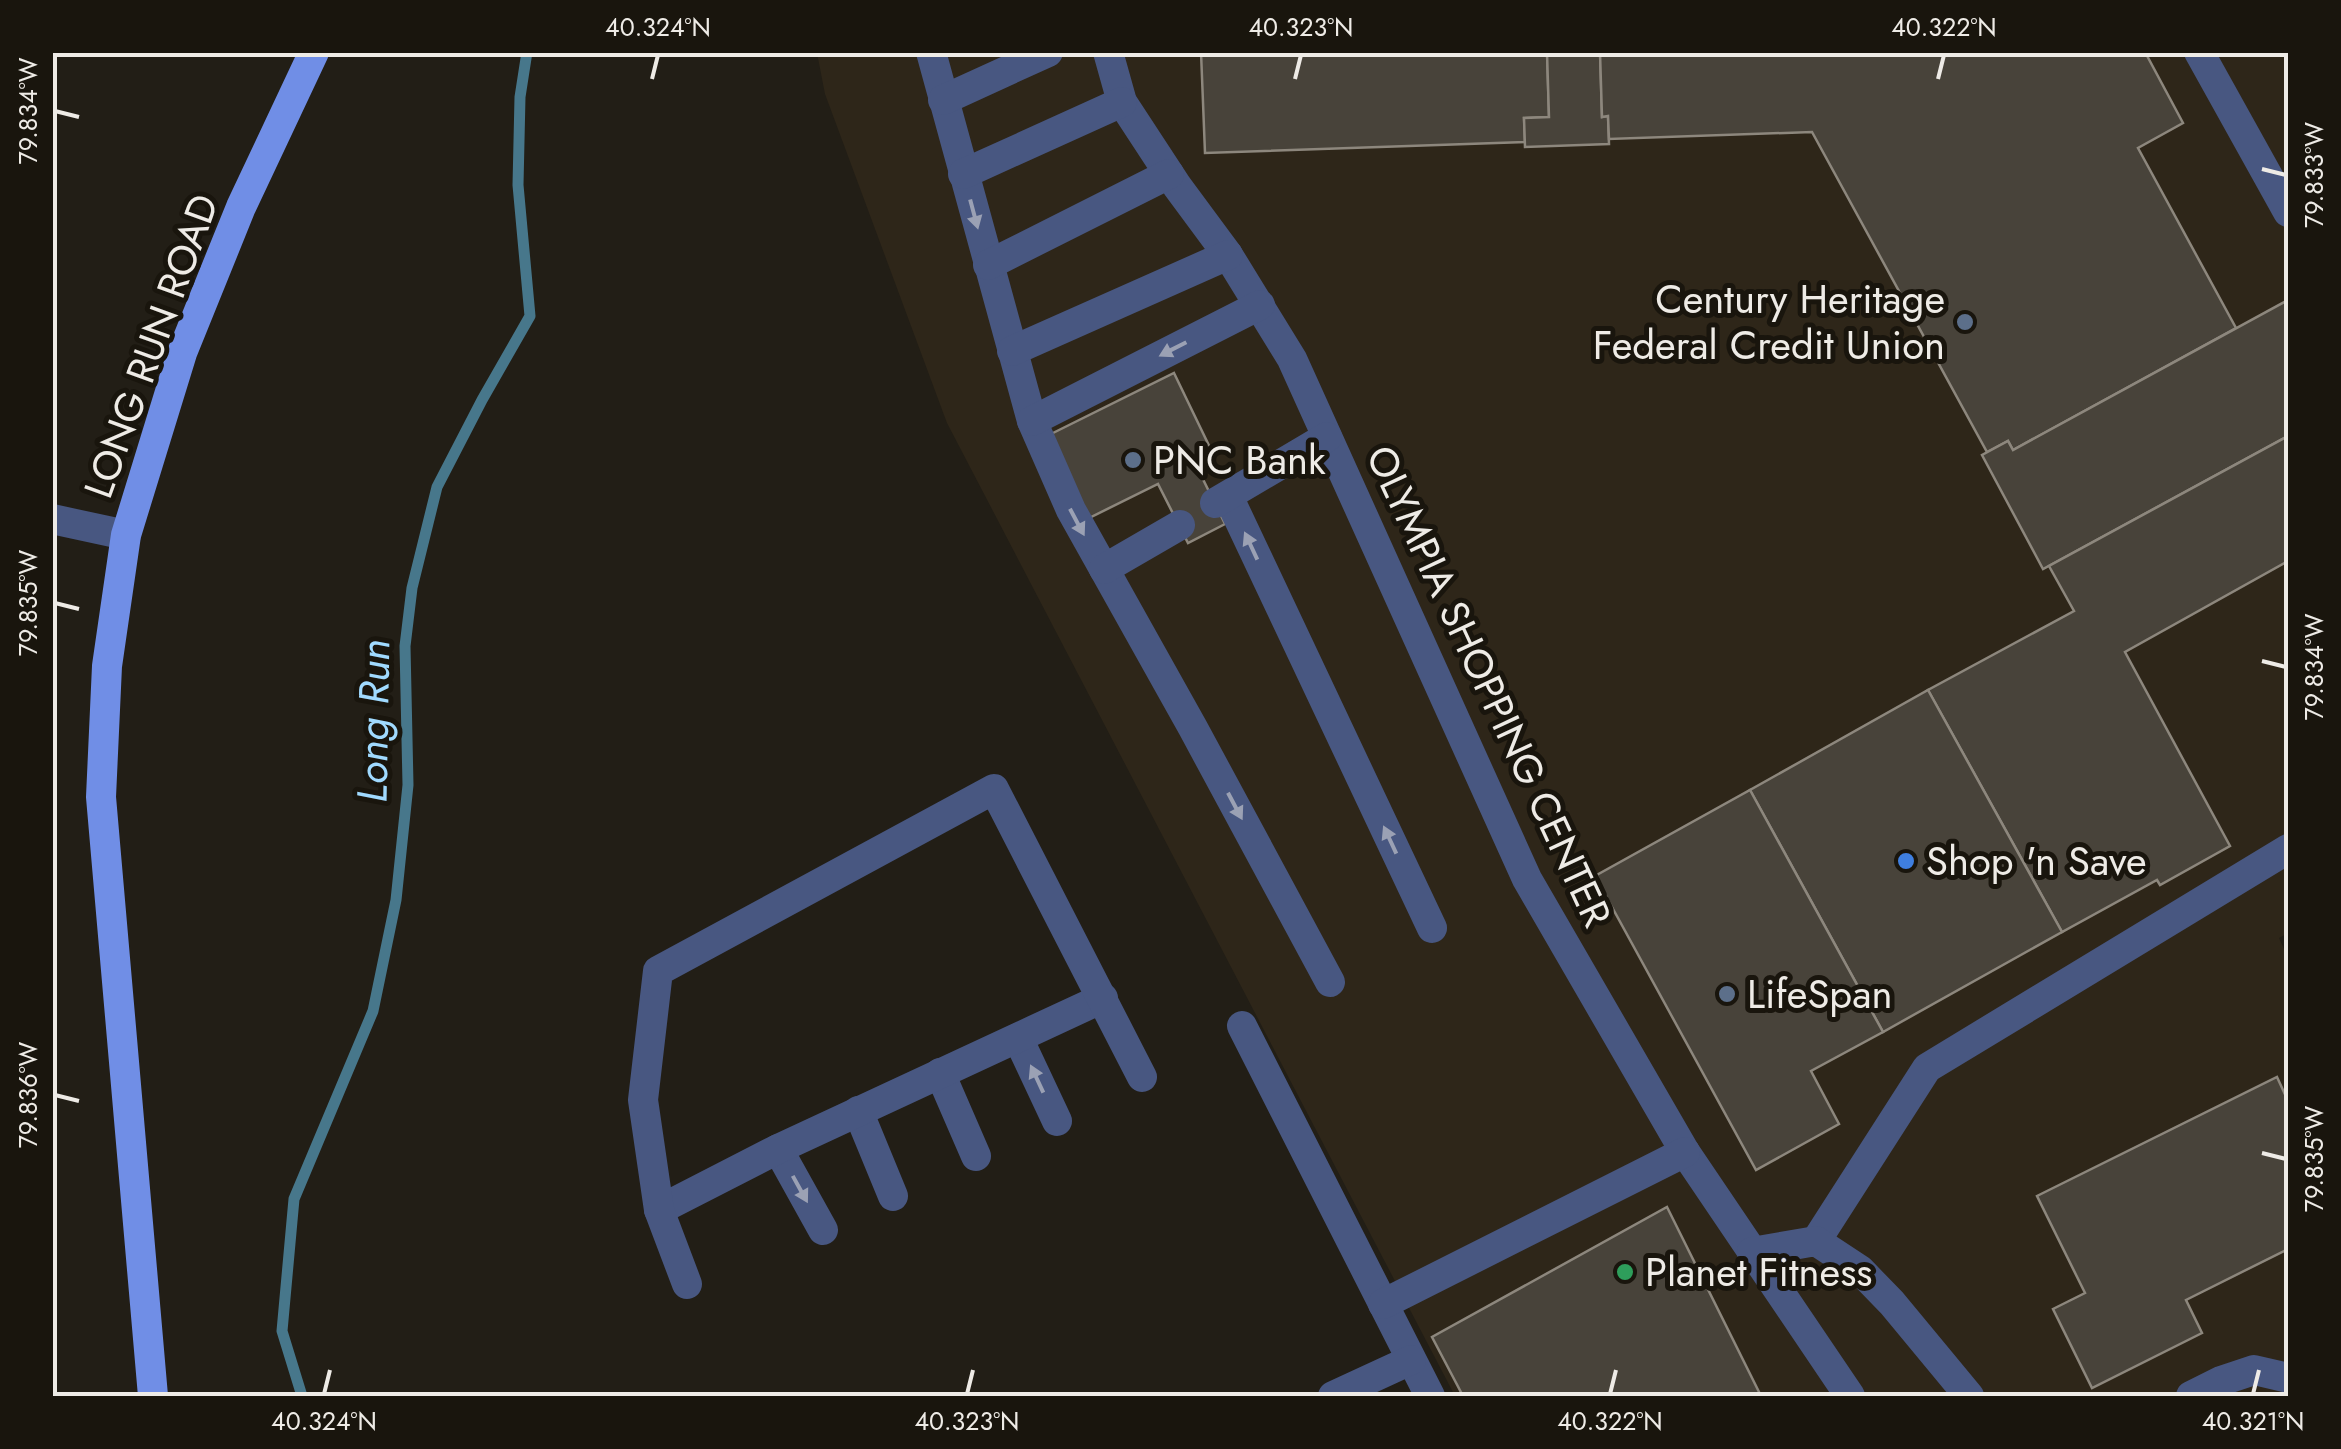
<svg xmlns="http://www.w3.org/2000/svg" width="2341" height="1449" viewBox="0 0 2341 1449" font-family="Jost,sans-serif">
<rect width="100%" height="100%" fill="#221e16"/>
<path fill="#2e2619" d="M 817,53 L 2288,53 L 2288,933 L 2279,938 L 2288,958 L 2288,1396 L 1455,1396 L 947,423 L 825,94 Z"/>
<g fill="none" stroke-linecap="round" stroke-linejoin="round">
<path stroke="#47778b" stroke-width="11" d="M 302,1396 L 282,1331 L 294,1199 L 373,1011 L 396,900 L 408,785 L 405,646 L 412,588 L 437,487 L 482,400 L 530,316 L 518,185 L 520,97 L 527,52"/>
</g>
<g fill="#48433a" stroke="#8d877d" stroke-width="2.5">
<path d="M 1201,52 L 1547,52 L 1549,117 L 1524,118 L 1525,142 L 1205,153 Z"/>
<path d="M 1547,52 L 1600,52 L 1602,117 L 1608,116 L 1609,144 L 1525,147 L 1524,118 L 1549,117 Z"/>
<path d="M 1600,52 L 2145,52 L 2183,123 L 2138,148 L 2236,328 L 2013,450 L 2008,441 L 1987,452 L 1812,132 L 1609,139 L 1608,116 L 1602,117 Z"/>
<path d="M 2288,300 L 2288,436 L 2043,569 L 1982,455 L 2008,441 L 2013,450 Z"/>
<path d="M 1174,373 L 1214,456 L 1196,465 L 1225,524 L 1188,543 L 1158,484 L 1089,518 L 1049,435 Z"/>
<path d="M 2288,436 L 2288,561 L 2125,652 L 2230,846 L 2160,885 L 2157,880 L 2062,932 L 1928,690 L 2074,611 L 2049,566 Z"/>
<path d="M 1928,690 L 2062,932 L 1883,1032 L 1750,790 Z"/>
<path d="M 1750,790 L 1883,1032 L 1811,1071 L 1839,1124 L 1756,1170 L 1595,876 Z"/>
<path d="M 2277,1077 L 2288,1101 L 2288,1249 L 2186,1300 L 2202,1333 L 2092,1388 L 2053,1309 L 2085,1293 L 2037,1196 Z"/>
<path d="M 1667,1207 L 1761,1396 L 1463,1396 L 1432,1337 Z"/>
</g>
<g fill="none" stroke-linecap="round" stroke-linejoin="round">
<g stroke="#485781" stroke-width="30">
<path d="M 931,52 L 1032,421 L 1071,510 L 1193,728 L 1330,982"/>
<path d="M 1108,52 L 1122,102 L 1177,186 L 1228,255 L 1292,359 L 1527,879 L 1685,1152 L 1850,1396"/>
<path d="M 2199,52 L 2288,212"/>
<path d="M 943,100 L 1048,52"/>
<path d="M 963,174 L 1122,102"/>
<path d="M 988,265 L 1169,174"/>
<path d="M 1012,351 L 1228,255"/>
<path d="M 1032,421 L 1260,305"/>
<path d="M 1228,496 L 1432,928"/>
<path d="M 1215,503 L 1327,437"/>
<path d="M 52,519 L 126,535"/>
<path d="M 1104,569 L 1180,525"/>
<path d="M 1242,1026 L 1430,1396"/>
<path d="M 1018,1038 L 1057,1121"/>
<path d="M 940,1073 L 976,1156"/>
<path d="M 858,1111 L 893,1196"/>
<path d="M 778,1149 L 823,1230"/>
<path d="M 659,1210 L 778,1149 L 1103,998"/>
<path d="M 1816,1241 L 1927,1068 L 2288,849"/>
<path d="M 1752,1252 L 1816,1241 L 1860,1270 L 1892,1303 L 1969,1396"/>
<path d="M 687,1284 L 659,1210 L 643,1100 L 658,971 L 994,789 L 1142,1077"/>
<path d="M 1383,1304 L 1685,1152"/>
<path d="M 1333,1396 L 1411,1360"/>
<path d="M 2191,1396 L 2221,1381 L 2254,1370 L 2288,1378"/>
</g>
<path stroke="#708ee6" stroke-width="30" d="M 153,1396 L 101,797 L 107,666 L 126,535 L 182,353 L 241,207 L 314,52"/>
</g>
<defs><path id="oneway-solid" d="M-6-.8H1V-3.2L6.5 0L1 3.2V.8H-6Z" transform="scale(2.5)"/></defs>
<g fill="#9ba1b4">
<use href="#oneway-solid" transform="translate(974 214) rotate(75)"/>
<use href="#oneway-solid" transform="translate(1173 349) rotate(153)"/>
<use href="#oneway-solid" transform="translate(1077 522) rotate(62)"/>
<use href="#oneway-solid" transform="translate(1251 546) rotate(-115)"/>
<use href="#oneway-solid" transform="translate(1235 806) rotate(62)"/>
<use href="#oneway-solid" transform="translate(1390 840) rotate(-115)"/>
<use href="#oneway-solid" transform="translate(1037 1079) rotate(-115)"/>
<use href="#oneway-solid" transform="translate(800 1189) rotate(61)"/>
</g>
<path fill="none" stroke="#eeebe6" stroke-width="4" d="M 652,79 L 658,55M 1295,79 L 1301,55M 1938,79 L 1944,55M 55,111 L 79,117M 2262,169 L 2286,175M 55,603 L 79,609M 2262,661 L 2286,667M 55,1095 L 79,1101M 2262,1153 L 2286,1159M 324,1394 L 330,1370M 967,1394 L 973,1370M 1610,1394 L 1616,1370M 2253,1394 L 2259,1370"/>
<g fill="#5c6f8a" stroke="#19150d" stroke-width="4">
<circle cx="1965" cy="322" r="10"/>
<circle cx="1133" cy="460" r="10"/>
<circle cx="1727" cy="994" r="10"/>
</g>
<circle fill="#3f7fe0" stroke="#19150d" stroke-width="4" cx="1906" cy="861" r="10"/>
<circle fill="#2e9e5b" stroke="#19150d" stroke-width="4" cx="1625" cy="1272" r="10"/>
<g text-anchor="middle" stroke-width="10" stroke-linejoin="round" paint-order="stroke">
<g font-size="40" fill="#eeebe6" stroke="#19150d" text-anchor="start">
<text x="1945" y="313" text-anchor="end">Century Heritage<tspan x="1945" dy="46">Federal Credit Union</tspan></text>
<text x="1153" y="474">PNC Bank</text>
<text x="1926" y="875">Shop 'n Save</text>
<text x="1747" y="1008">LifeSpan</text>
<text x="1645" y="1286">Planet Fitness</text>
</g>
<g font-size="40" fill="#eeebe6" stroke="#19150d">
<text transform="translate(151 346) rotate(-70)" y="14">LONG RUN ROAD</text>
<text transform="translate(1489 686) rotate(65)" y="14">OLYMPIA SHOPPING CENTER</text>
</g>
<g font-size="42" font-style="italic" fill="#a0daff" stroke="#19150d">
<text transform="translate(373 721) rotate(-89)" y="15">Long Run</text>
</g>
</g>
<rect width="2341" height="1449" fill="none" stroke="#19150d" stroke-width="110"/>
<rect x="55" y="55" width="2231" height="1339" fill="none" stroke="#eeebe6" stroke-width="4"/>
<g font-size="25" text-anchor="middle" fill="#eeebe6">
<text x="658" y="36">40.324°N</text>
<text x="1301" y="36">40.323°N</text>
<text x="1944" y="36">40.322°N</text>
<text transform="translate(28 111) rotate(-90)" y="9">79.834°W</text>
<text transform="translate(2314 175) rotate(-90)" y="9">79.833°W</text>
<text transform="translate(28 603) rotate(-90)" y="9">79.835°W</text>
<text transform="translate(2314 667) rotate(-90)" y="9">79.834°W</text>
<text transform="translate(28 1095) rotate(-90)" y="9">79.836°W</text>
<text transform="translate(2314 1159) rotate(-90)" y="9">79.835°W</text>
<text x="324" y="1430">40.324°N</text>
<text x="967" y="1430">40.323°N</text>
<text x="1610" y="1430">40.322°N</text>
<text x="2253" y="1430">40.321°N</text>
</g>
</svg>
